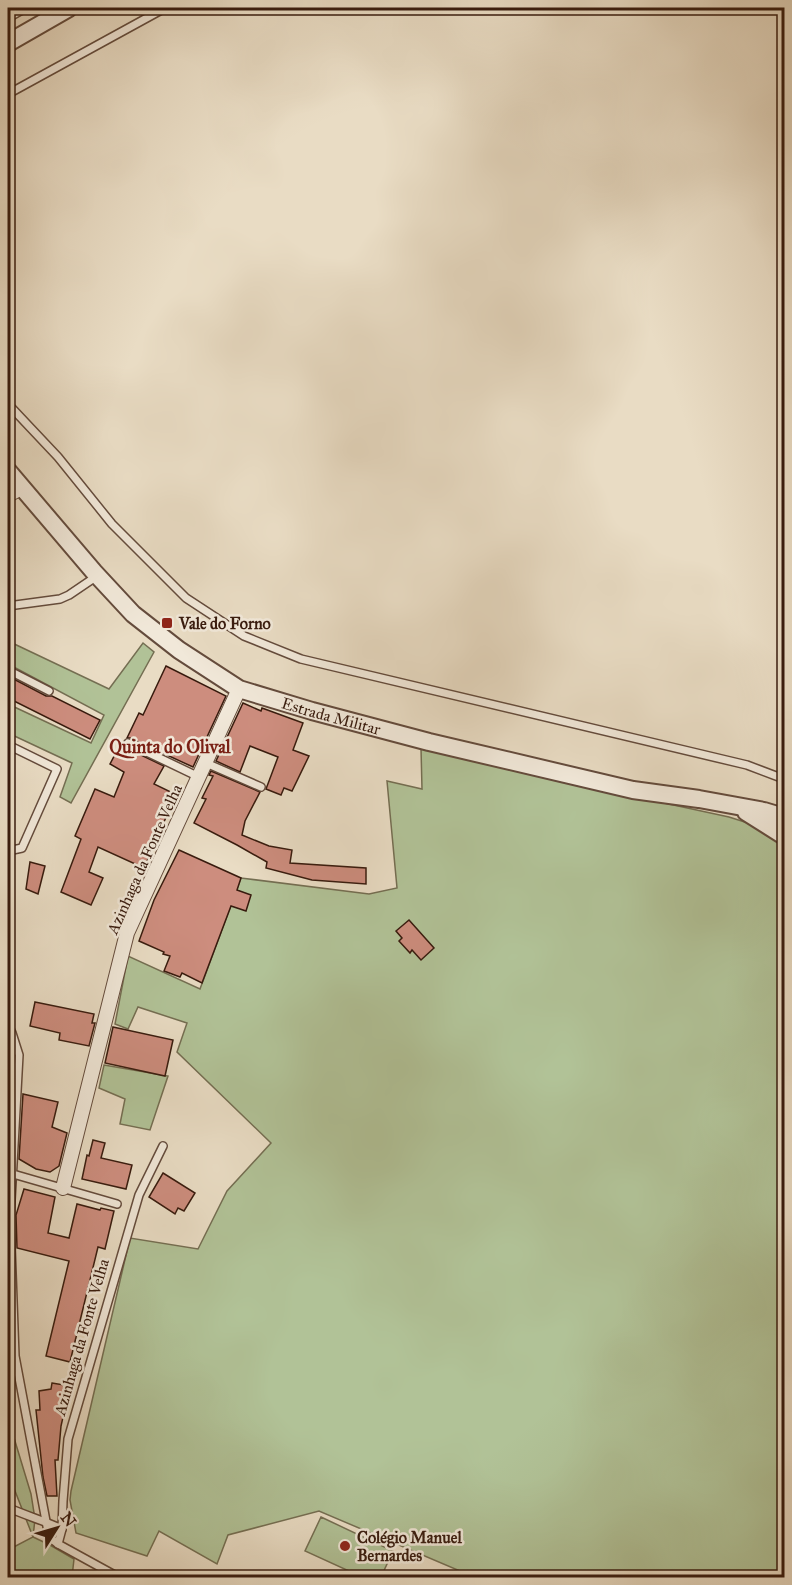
<svg xmlns="http://www.w3.org/2000/svg" width="792" height="1585" viewBox="0 0 792 1585" font-family="'IM FELL Great Primer',serif">
<rect width="100%" height="100%" fill="#e9dcc4"/>
<filter id="stains"><feTurbulence type="fractalNoise" baseFrequency=".00333" numOctaves="4"/><feColorMatrix values="0 0 0 0 .2 0 0 0 0 .09 0 0 0 0 .02 0 0 0 .5 -.17"/></filter>
<radialGradient id="worn" r=".72"><stop offset=".6" stop-color="#630" stop-opacity="0"/><stop offset="1" stop-color="#630" stop-opacity=".3"/></radialGradient>
<g fill="#b1c297" stroke="#746e52" stroke-width="1.5">
<path d="M 8,641 L 109,689 L 143,643 L 154,652 L 71,803 L 60,797 L 72,763 L 8,733 L 8,704 L 91,743 L 104,715 L 8,664 Z"/>
<path d="M 421,748 L 507,769 L 729,817 L 751,824 L 784,846 L 784,1577 L 474,1577 L 319,1511 L 228,1535 L 217,1564 L 159,1531 L 147,1556 L 76,1533 L 70,1500 L 71,1491 L 130,1238 L 198,1249 L 227,1191 L 271,1143 L 177,1052 L 187,1023 L 138,1007 L 128,1029 L 115,1024 L 128,956 L 200,989 L 241,878 L 369,894 L 397,888 L 387,781 L 422,789 Z"/>
<path d="M 8,1045 L 11,1058 L 12,1105 L 8,1114 Z"/>
<path d="M 104,1065 L 168,1076 L 150,1130 L 120,1124 L 125,1099 L 99,1088 Z"/>
<path d="M 8,1418 L 31,1494 L 35,1519 L 33,1537 L 50,1545 L 74,1559 L 72,1577 L 8,1577 L 8,1550 L 33,1537 L 8,1473 Z"/>
<path d="M 321,1517 L 393,1551 L 381,1577 L 362,1577 L 305,1551 Z"/>
</g>
<g fill="#cd8d7e" stroke="#381b0e" stroke-width="1.5">
<path d="M 166,666 L 226,696 L 193,767 L 130,738 L 127,738 L 139,713 L 143,715 Z"/>
<path d="M 8,676 L 46,696 L 52,696 L 100,720 L 90,739 L 8,698 Z"/>
<path d="M 243,703 L 261,711 L 262,708 L 303,723 L 293,750 L 309,756 L 292,791 L 284,788 L 281,795 L 266,789 L 278,757 L 250,746 L 240,772 L 216,761 Z"/>
<path d="M 120,745 L 122,746 L 123,745 L 126,748 L 164,766 L 154,784 L 175,794 L 166,814 L 167,815 L 144,868 L 98,847 L 89,872 L 103,878 L 91,905 L 61,892 L 81,839 L 75,836 L 95,789 L 114,797 L 124,772 L 110,764 Z"/>
<path d="M 211,771 L 260,792 L 245,821 L 242,835 L 269,846 L 292,850 L 290,863 L 366,868 L 366,884 L 312,880 L 266,868 L 267,862 L 237,845 L 194,823 L 206,799 L 202,798 L 213,776 L 209,775 Z"/>
<path d="M 179,850 L 241,878 L 237,890 L 251,895 L 246,911 L 231,906 L 202,983 L 182,973 L 180,977 L 164,971 L 170,956 L 163,954 L 164,952 L 139,941 L 154,900 Z"/>
<path d="M 30,862 L 45,866 L 38,894 L 26,889 Z"/>
<path d="M 409,920 L 434,948 L 421,960 L 412,950 L 410,953 L 399,941 L 402,938 L 396,931 Z"/>
<path d="M 35,1002 L 94,1014 L 92,1023 L 95,1023 L 89,1046 L 59,1040 L 60,1033 L 30,1026 Z"/>
<path d="M 113,1027 L 173,1040 L 165,1076 L 105,1063 Z"/>
<path d="M 23,1094 L 58,1102 L 52,1127 L 67,1133 L 59,1166 L 50,1172 L 36,1169 L 19,1159 Z"/>
<path d="M 93,1140 L 105,1143 L 101,1158 L 132,1165 L 126,1189 L 82,1179 L 87,1155 L 89,1156 Z"/>
<path d="M 163,1173 L 195,1193 L 184,1211 L 178,1208 L 175,1214 L 149,1197 Z"/>
<path d="M 24,1189 L 55,1197 L 48,1233 L 69,1238 L 77,1204 L 100,1210 L 101,1208 L 114,1211 L 105,1249 L 98,1247 L 70,1362 L 46,1356 L 69,1261 L 17,1248 L 16,1215 Z"/>
<path d="M 52,1383 L 70,1386 L 61,1426 L 58,1460 L 55,1460 L 57,1496 L 47,1496 L 43,1477 L 36,1410 L 40,1410 L 39,1391 L 51,1389 Z"/>
</g>
<g fill="none" stroke-linecap="round" stroke-linejoin="round">
<g stroke="#644b3c" stroke-width="10">
<g id="service">
<path d="M 8,18 L 26,8"/>
<path d="M 8,94 L 165,8"/>
<path d="M 8,404 L 58,457 L 112,524 L 186,598 L 244,636 L 301,659 L 747,765 L 784,779"/>
<path d="M 8,606 L 60,599 L 69,595 L 97,576"/>
<path d="M 8,670 L 49,691"/>
<path d="M 128,743 L 199,777"/>
<path d="M 8,745 L 57,769 L 22,848 L 8,851"/>
<path d="M 206,763 L 261,787"/>
<path d="M 8,1025 L 12,1033 L 19,1055 L 10,1218 L 15,1356 L 49,1537 L 58,1544 L 120,1578"/>
<path d="M 13,1174 L 117,1204"/>
<path d="M 8,1503 L 9,1508 C 27,1516 45,1521 62,1529"/>
<path d="M 58,1544 L 62,1529 L 63,1501 L 68,1439 L 139,1195 L 163,1146"/>
</g>
</g>
<g stroke="#644b3c" stroke-width="16">
<g id="minor">
<path d="M 8,495 L 21,488"/>
<path d="M 63,1188 L 127,933 L 239,689"/>
</g>
</g>
<g stroke="#644b3c" stroke-width="20">
<g id="tertiary">
<path d="M 8,43 L 69,8"/>
<path id="s1" d="M 8,471 L 94,572 L 133,614 L 179,650 L 239,689 L 312,711 L 429,742 L 633,790 L 699,799 L 764,811 L 784,817"/>
<path d="M 746,812 L 784,836"/>
</g>
</g>
<use href="#service" stroke="#f1e8d9" stroke-width="7"/>
<use href="#minor" stroke="#f1e8d9" stroke-width="14"/>
<use href="#tertiary" stroke="#f1e8d9" stroke-width="16"/>
</g>
<g fill="#8f2418" stroke="#f1e8d9" stroke-width="2">
<rect x="161" y="617" width="12" height="12" rx="3"/>
<circle cx="345" cy="1546" r="6"/>
</g>
<g text-anchor="middle" stroke-width="5" stroke-linejoin="round" paint-order="stroke">
<g font-size="16" font-weight="bold" fill="#381b0e" stroke="#f1e8d9" text-anchor="start">
<text x="179" y="629">Vale do Forno</text>
<text x="357" y="1543">Colégio Manuel<tspan x="357" dy="18">Bernardes</tspan></text>
</g>
<g font-size="16" fill="#381b0e" stroke="#f1e8d9">
<text dy="6" stroke="none"><textPath href="#s1" startOffset="416">Estrada Militar</textPath></text>
<text transform="translate(144 859) rotate(-66)" y="6">Azinhaga da Fonte Velha</text>
<text transform="translate(81 1337) rotate(-74)" y="6">Azinhaga da Fonte Velha</text>
</g>
<g font-size="18" font-weight="bold" fill="#7a1f14" stroke="#f1e8d9">
<text x="170" y="753">Quinta do Olival</text>
</g>
</g>
<rect width="792" height="1585" fill="none" stroke="#e9dcc4" stroke-width="30"/>
<rect x="9" y="9" width="774" height="1567" fill="none" stroke="#381b0e" stroke-width="3"/>
<rect x="15" y="15" width="762" height="1555" fill="none" stroke="#381b0e" stroke-width="1.5"/>
<g transform="translate(57 1528) rotate(53)" stroke="#f1e8d9" stroke-width="4.5" paint-order="stroke">
<path d="M0-4.5L10 22L0 15L-10 22Z" fill="#381b0e"/>
<text y="-9" font-size="16" font-weight="bold" text-anchor="middle" fill="#381b0e">N</text>
</g>
<rect width="100%" height="100%" filter="url(#stains)"/>
<rect width="100%" height="100%" fill="url(#worn)"/>
</svg>
